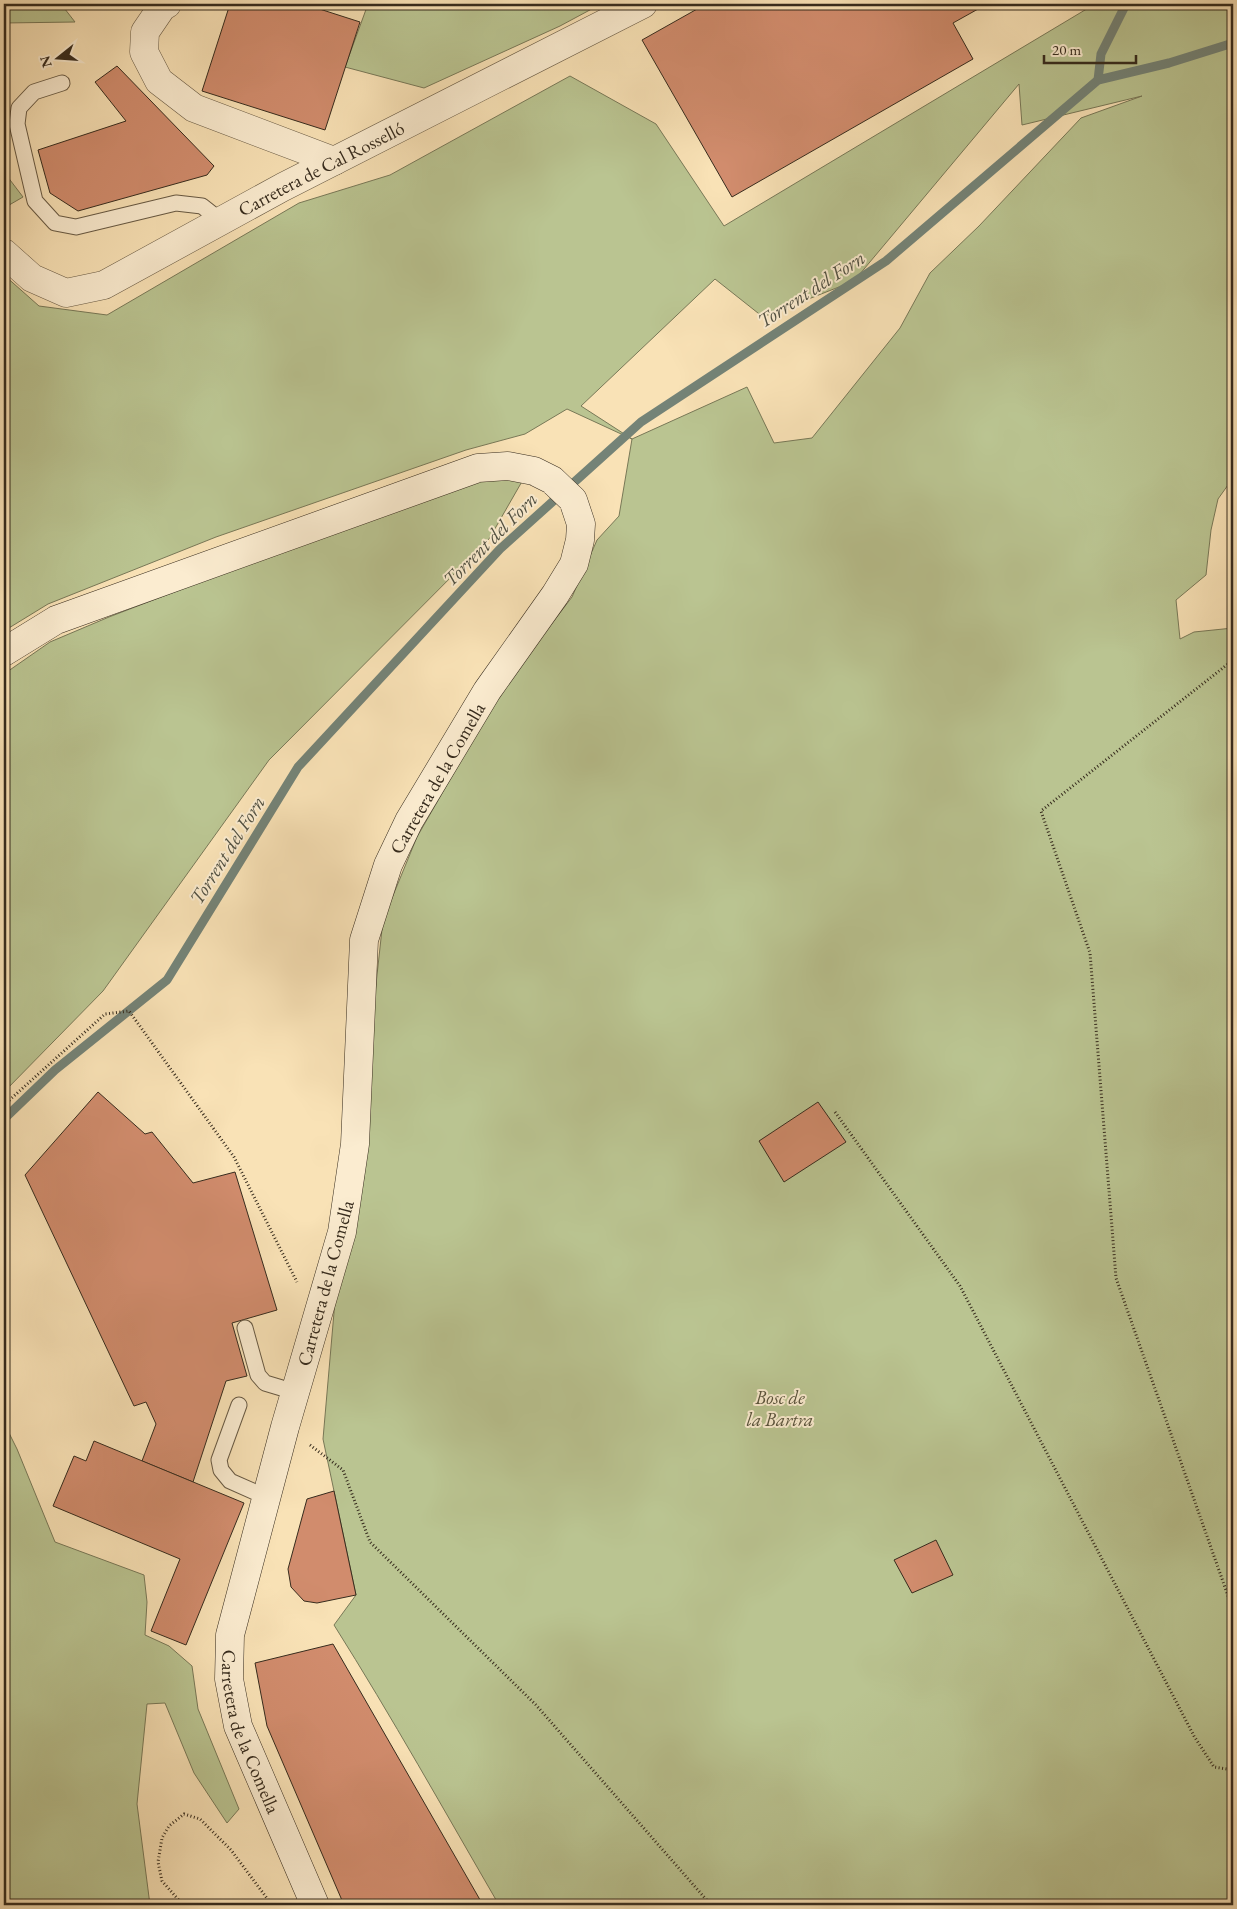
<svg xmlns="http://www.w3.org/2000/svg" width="1237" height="1909" viewBox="0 0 1237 1909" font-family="'EB Garamond',serif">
<rect width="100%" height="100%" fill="#f9e2b6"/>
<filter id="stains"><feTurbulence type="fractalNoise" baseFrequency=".004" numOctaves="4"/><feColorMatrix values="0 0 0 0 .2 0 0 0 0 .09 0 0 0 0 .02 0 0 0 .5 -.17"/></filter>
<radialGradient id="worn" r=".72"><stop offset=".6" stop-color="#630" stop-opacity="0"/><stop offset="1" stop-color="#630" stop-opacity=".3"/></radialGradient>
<g fill="#bac491" stroke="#787857" fill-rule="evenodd">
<path d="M 4,4 L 61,4 L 75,22 L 4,23 Z"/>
<path d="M 368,4 L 601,4 L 560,26 L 424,88 L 345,67 Z"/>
<path d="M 1095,4 L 1233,4 L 1233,478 L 1218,499 L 1211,530 L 1206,575 L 1176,600 L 1180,639 L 1194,632 L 1233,628 L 1233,1905 L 499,1905 C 445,1812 392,1717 334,1625 L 356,1595 L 323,1439 L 335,1301 L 364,1177 L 373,1012 L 383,920 L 417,837 L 502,689 L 572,597 L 597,540 L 619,516 L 632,439 L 567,409 L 525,434 L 466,450 L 216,537 L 48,604 L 4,631 L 4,275 L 39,306 L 107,315 L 299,203 L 390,175 L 570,76 L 656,124 L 724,226 ZM 1019,84 L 1022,125 L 1142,96 L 1081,118 L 979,226 L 930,273 L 900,328 L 812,438 L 774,443 L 747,387 L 632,439 L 581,406 L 715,279 L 763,317 L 854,281 Z"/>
<path d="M 4,172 L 23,197 L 4,208 Z"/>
<path d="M 488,475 L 524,478 L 489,539 L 269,760 L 103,991 L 4,1092 L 4,674 L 50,642 L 109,617 L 427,495 Z"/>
<path d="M 4,1423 L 17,1449 L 55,1542 L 144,1575 L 147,1602 L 145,1635 L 169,1646 L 192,1666 L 198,1709 L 239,1809 L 227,1823 L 194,1773 L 165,1703 L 147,1704 L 137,1804 L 150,1905 L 4,1905 Z"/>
</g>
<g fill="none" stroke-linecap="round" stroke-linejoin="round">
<g stroke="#748377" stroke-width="9">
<path d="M 1098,80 L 1101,54 L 1126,4"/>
<path d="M 4,1119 L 55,1070 L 167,980 L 298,767 L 500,549 L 641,422 L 886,261 L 1098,80 L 1169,63 L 1233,43"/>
</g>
</g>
<g fill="#d18c6d" stroke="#362b1d">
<path d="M 230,4 L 304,4 L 360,22 L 325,130 L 202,91 Z"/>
<path d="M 706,4 L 987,4 L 953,23 L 973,59 L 732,197 L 642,40 Z"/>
<path d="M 117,66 L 214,166 L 207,175 L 78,211 L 50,193 L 38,150 L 126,121 L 95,82 Z"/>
<path d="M 98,1092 L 145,1134 L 152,1132 L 193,1183 L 235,1172 L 277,1310 L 232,1323 L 247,1376 L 226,1381 L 193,1482 L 142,1461 L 156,1424 L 146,1402 L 134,1406 L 25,1175 Z"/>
<path d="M 818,1102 L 846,1142 L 784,1182 L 759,1141 Z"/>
<path d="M 94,1441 L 244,1503 L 186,1645 L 151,1631 L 180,1559 L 53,1506 L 74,1456 L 86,1461 Z"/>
<path d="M 334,1491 L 356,1595 L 317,1603 L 304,1601 L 291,1587 L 288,1569 L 307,1499 Z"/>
<path d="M 936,1540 L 953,1575 L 912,1593 L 894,1560 Z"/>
<path d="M 333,1644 L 483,1905 L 344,1905 L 267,1726 L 255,1663 Z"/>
</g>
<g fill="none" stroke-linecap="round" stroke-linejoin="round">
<g stroke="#675943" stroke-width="17">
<g id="service">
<path d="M 62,83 L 34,92 L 19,108 L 17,124 L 35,201 L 55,223 L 76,227 L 176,203 L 202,206 L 221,221"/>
<path d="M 245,1328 L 258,1375 L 265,1383 L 295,1392"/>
<path d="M 239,1405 L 219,1460 L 221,1470 L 230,1481 L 266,1497"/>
</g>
</g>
<g stroke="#675943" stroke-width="29">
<path id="minor" d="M 167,4 L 162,7 L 145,32 L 144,52 L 159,81 L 194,108 L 334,161"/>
</g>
<g stroke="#675943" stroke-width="29">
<g id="tertiary">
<path id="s1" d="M 4,253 L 32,278 L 66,293 L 104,285 L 283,187 L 643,4"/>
</g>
</g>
<g stroke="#362b1d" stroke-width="29">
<g id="secondary">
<path id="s2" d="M 4,652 L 56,620 L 478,468 L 508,466 L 534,471 L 552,480 L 573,500 L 581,524 L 580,540 L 574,564 L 555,595 L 487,691 L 409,821 L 388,865 L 364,940 L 355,1144 L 342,1232 L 285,1427 L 230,1635 L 229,1679 L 238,1726 L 315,1905"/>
</g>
</g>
<g stroke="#362b1d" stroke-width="3" stroke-dasharray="1 2.5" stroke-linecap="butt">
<path d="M 1233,660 L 1041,811 L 1090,953 L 1116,1278 L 1233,1610"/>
<path d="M 4,1105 L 105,1014 L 129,1011 L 234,1157 L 297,1282"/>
<path d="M 835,1112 L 960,1286 L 1194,1736 L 1214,1767 L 1233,1770"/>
<path d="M 310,1445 L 343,1470 L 370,1542 L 536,1705 L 711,1905"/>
<path d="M 183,1905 L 162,1881 L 158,1862 L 162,1838 L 169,1826 L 184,1814 L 200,1819 L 231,1850 L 272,1905"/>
</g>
<use href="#service" stroke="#fbecd0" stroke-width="15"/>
<use href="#minor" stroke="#fbecd0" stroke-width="28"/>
<use href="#tertiary" stroke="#fbecd0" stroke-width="28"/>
<use href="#secondary" stroke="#fbecd0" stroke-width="28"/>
</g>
<g text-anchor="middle" stroke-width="4" stroke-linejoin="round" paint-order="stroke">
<g font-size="19" fill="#362b1d" stroke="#fbecd0">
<text dy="7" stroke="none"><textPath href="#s1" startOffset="360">Carretera de Cal Rosselló</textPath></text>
<text transform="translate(437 778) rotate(-60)" y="7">Carretera de la Comella</text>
<text transform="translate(325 1283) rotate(-75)" y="7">Carretera de la Comella</text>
<text dy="7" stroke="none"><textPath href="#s2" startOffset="1926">Carretera de la Comella</textPath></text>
</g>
<g font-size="19" font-style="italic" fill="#57513a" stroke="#fbecd0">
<text x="780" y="1404">Bosc de<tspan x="780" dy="22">la Bartra</tspan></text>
</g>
<g font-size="20" font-style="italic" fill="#505042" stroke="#fbecd0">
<text transform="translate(811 289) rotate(-33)" y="7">Torrent del Forn</text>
<text transform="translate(490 539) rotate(-45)" y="7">Torrent del Forn</text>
<text transform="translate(227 850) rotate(-58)" y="7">Torrent del Forn</text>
</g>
</g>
<rect width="1237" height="1909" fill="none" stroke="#f9e2b6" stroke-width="20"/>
<rect x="5" y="5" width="1227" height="1899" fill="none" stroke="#362b1d" stroke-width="2.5"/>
<rect x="10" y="10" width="1217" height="1889" fill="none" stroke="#362b1d"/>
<g transform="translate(58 58) rotate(253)" stroke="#fbecd0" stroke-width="4" paint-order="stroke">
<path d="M0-4L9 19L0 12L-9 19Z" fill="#362b1d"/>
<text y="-8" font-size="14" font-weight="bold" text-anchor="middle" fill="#362b1d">N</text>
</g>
<path d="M1044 55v8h92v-8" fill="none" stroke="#362b1d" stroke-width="2.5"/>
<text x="1052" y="55" font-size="15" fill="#362b1d" stroke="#fbecd0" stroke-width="4" paint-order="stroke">20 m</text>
<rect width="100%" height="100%" filter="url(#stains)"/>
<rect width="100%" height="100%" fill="url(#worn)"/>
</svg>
